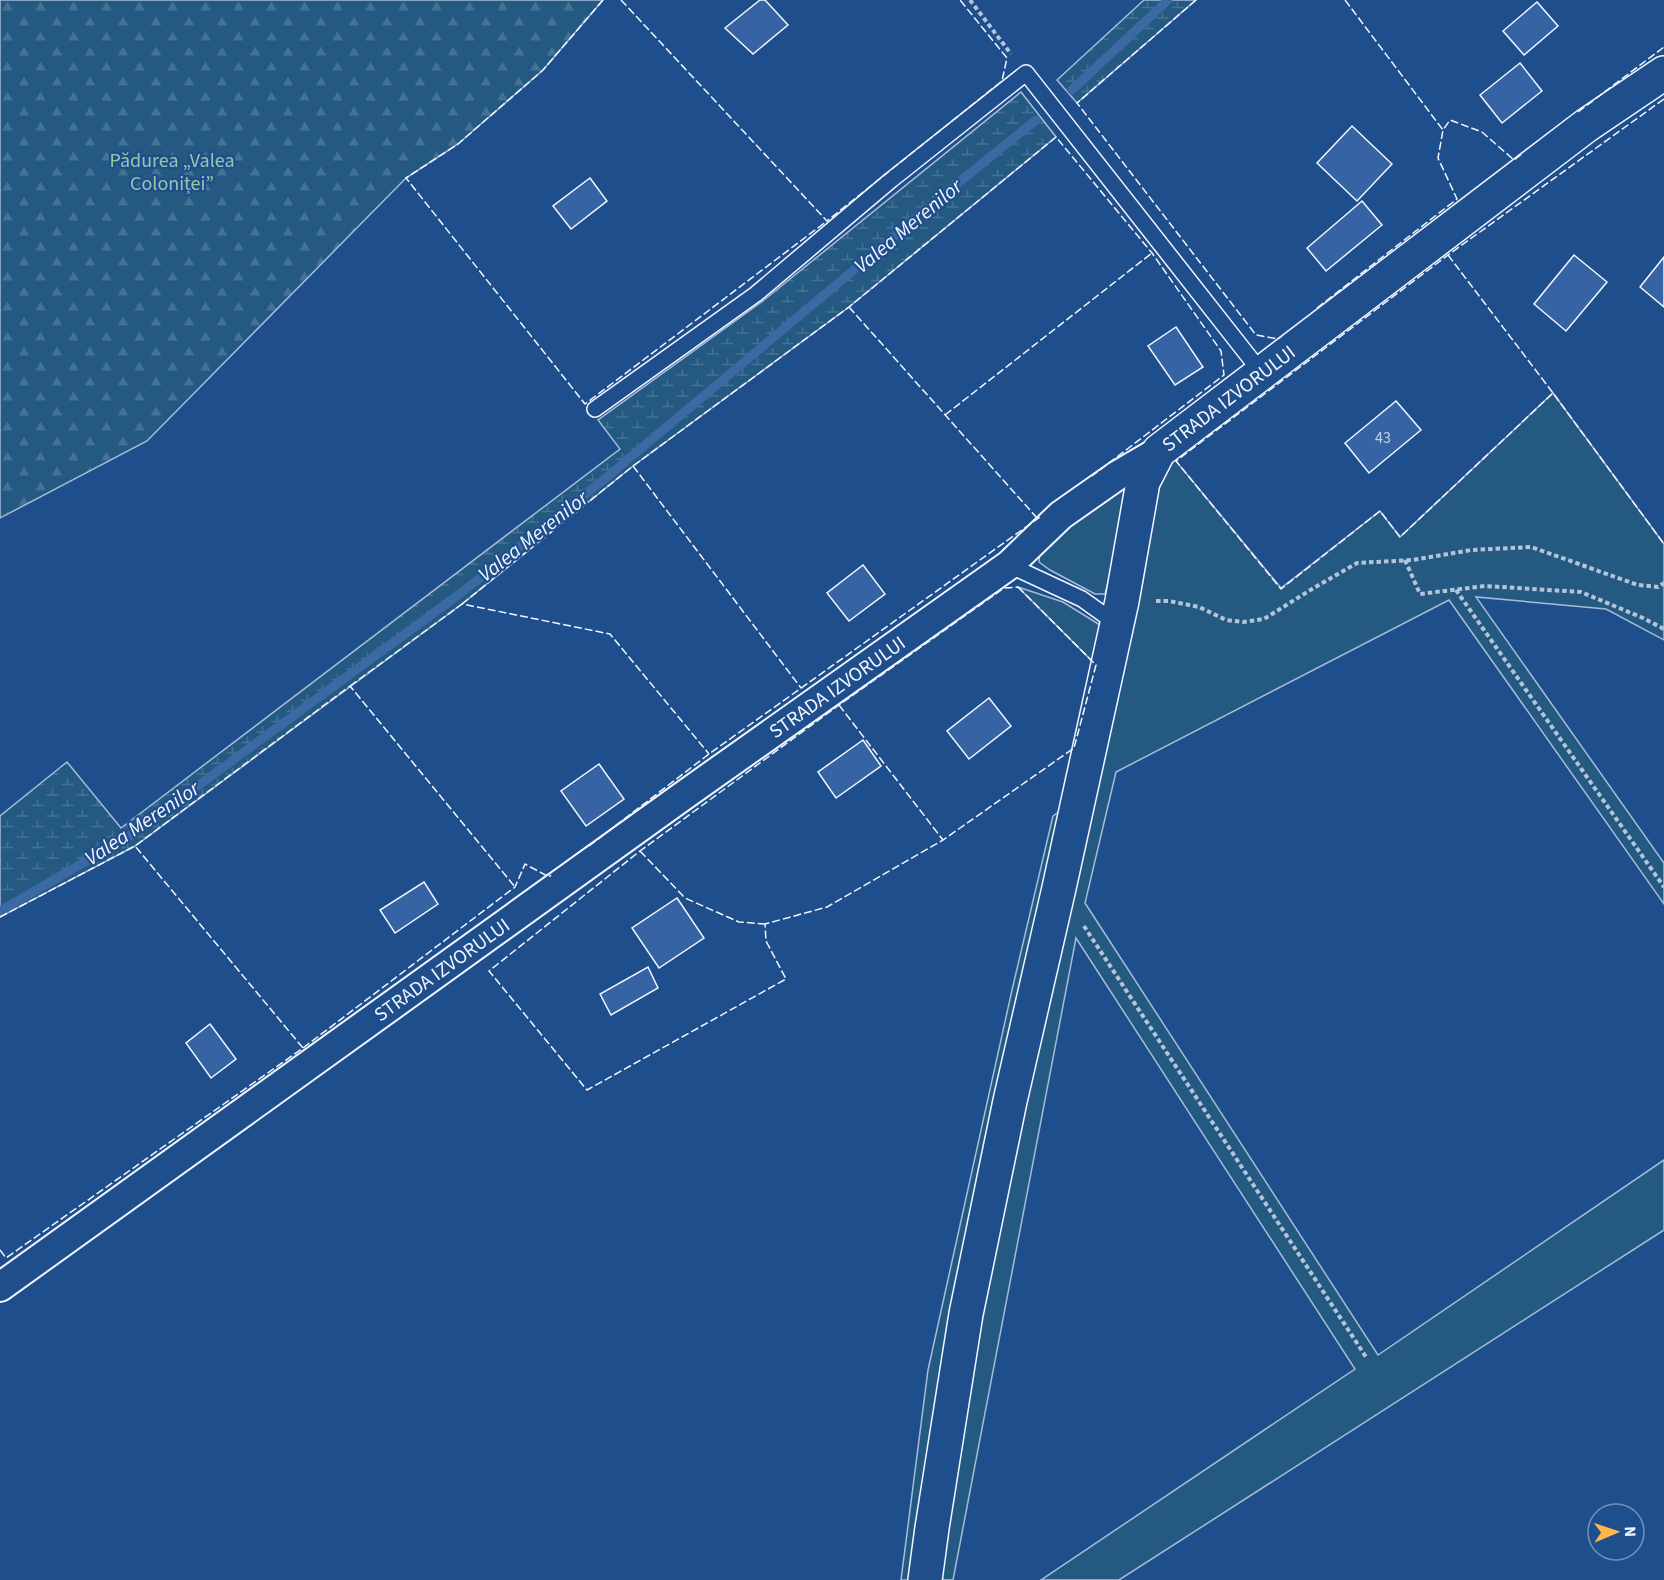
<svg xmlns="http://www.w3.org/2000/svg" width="1664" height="1580" viewBox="0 0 1664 1580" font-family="'Source Sans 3',sans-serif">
<defs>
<pattern id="forest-firs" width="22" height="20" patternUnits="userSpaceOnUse" patternTransform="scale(1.5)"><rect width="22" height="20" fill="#245a82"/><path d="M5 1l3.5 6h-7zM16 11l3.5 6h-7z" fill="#447295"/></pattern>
<pattern id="wetland-marsh" width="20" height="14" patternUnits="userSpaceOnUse" patternTransform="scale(1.5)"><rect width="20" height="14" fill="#245a82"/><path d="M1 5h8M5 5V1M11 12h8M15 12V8" fill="none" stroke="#447295"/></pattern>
</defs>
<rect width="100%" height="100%" fill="#1f4e8c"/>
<g fill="#245a82" stroke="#a8bbd7" stroke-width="1.5">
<path d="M 1553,393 L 1664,544 L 1664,640 L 1606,609 L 1476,597 L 1664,863 L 1664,904 L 1449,600 L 1116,772 L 1085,903 L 1378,1355 L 1664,1160 L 1664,1230 L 1119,1580 L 1041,1580 L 1355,1369 L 1076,938 L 953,1580 L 934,1580 L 1020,1103 L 1152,486 L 1167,457 L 1176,461 L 1281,588 L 1380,511 L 1400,537 Z"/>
<path d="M 1123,486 L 1129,489 L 1130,500 L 1105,594 L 1095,594 L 1050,570 L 1039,562 L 1040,549 L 1061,526 Z"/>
<path d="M 1018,587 L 1063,602 L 1100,625 L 1096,665 Z"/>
<path d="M 1066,807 L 915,1580 L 901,1580 L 928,1370 L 1012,990 L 1053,816 Z"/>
</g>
<path fill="url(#forest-firs)" stroke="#a8bbd7" stroke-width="1.5" d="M 0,0 L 603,0 L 543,70 L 458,144 L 406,178 L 147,441 L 0,518 Z"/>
<g fill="url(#wetland-marsh)" stroke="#a8bbd7" stroke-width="1.5">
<path d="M 1144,0 L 1196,0 L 1077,103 L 1057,80 Z"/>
<path d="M 1021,92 L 1056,137 L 849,307 L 633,466 L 462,604 L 135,846 L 0,917 L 0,816 L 67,762 L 121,828 L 620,449 L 598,420 L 764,300 Z"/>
</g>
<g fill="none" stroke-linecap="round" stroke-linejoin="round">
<g stroke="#3b69a3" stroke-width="9">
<path d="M 1072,90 L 1168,0"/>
<path d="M 0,911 L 128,837 L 461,593 L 607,477 L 936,201 L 1036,120"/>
</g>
</g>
<g fill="#3563a3" stroke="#f2f6ff" stroke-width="1.5">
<path d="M 760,0 L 765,0 L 788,25 L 753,54 L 725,28 Z"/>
<path d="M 1537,2 L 1558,26 L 1524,55 L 1503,31 Z"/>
<path d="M 1520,63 L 1542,91 L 1502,123 L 1480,95 Z"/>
<path d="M 1352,126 L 1392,164 L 1357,201 L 1317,163 Z"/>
<path d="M 590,178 L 607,201 L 571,229 L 553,206 Z"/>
<path d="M 1362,201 L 1382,225 L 1326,271 L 1307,248 Z"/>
<path d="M 1574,255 L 1607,282 L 1566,331 L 1534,304 Z"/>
<path d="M 1664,257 L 1664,307 L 1640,287 Z"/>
<path d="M 1176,327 L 1203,367 L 1175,385 L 1148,346 Z"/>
<path d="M 1396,401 L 1421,430 L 1369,473 L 1345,443 Z"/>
<path d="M 863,565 L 885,594 L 849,621 L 827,593 Z"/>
<path d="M 989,698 L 1011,726 L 969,759 L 947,731 Z"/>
<path d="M 863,740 L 881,766 L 836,798 L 818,772 Z"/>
<path d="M 599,764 L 624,799 L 586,826 L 561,791 Z"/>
<path d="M 424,882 L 438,904 L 395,933 L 380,910 Z"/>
<path d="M 677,898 L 704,938 L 659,968 L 632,928 Z"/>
<path d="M 648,967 L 658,988 L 611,1015 L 600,994 Z"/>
<path d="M 210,1024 L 236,1059 L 211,1078 L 186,1043 Z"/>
</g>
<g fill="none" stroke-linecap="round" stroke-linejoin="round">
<g stroke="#f2f6ff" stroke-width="18">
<g id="service">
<path d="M 595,409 L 756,294 L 891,180 L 1026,73 L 1261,372"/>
<path d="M 1009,565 L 1082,599 L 1117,624"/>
</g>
</g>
<g stroke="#f2f6ff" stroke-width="32">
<g id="minor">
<path id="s1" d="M 0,1287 L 683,796 L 1009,565 L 1061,515 L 1118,475 L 1159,451"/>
</g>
</g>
<g stroke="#f2f6ff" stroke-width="36">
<g id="tertiary">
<path id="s2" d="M 925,1580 L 932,1528 L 966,1314 L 1010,1101 L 1059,888 L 1122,601 L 1143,482 L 1159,451 L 1587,125 L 1664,73"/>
</g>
</g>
<g stroke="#b3c4dc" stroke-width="4" stroke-dasharray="4.5 3" stroke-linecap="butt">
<path d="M 970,0 L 1011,54"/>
<path d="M 1405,560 L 1420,594 L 1485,586 L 1581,592 L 1643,618 L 1664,629"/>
<path d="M 1456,590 L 1664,887"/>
<path d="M 1156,601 L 1169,601 L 1199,607 L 1226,620 L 1243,622 L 1264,619 L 1312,589 L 1357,563 L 1413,560 L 1471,550 L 1531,547 L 1638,585 L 1658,587 L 1664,583"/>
<path d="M 1084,926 L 1366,1357"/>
</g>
<use href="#service" stroke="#1f4e8c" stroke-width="15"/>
<use href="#minor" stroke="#1f4e8c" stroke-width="28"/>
<use href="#tertiary" stroke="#1f4e8c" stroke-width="33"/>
<g stroke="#f2f6ff" stroke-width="1.5" stroke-dasharray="8 3" stroke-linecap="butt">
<path d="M 603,0 L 543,70 L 458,144 L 406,178 L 585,404 L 827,221"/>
<path d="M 621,0 L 827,221 L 1002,81 L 1007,58 L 960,0"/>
<path d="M 1196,0 L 1077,103 L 1256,335 L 1278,339 L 1282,336"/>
<path d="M 1345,0 L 1443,130"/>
<path d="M 1664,99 L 1448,255 L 1176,461 L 1281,589 L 1380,511 L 1400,537 L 1553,393 L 1664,544"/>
<path d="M 1578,112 L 1664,47"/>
<path d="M 1448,255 L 1553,393"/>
<path d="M 849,307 L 1037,518"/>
<path d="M 1317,308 L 1457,199 L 1438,158 L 1443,130 L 1450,120 L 1482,132 L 1514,160 L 1523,153"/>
<path d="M 945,415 L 1152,253"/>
<path d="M 633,466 L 801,688"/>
<path d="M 1018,587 L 1096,665 L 1074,748 L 943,840 L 827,907 L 765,924 L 766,941 L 786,979 L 587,1090 L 489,971 L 640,851 L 839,705 L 1004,588 Z"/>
<path d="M 462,604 L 633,466 L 849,307 L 1056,137 L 1152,253 L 1221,351 L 1224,375 L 1092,476"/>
<path d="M 350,686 L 462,604 L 610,634 L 709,754"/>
<path d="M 839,705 L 943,840"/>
<path d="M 589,846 L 709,754 L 1040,517"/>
<path d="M 640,851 L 685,898 L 739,922 L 765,924"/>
<path d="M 0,917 L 135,846 L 350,686 L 515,887"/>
<path d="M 303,1048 L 515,887 L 525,864 L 549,877 L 551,875"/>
<path d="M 0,1250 L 6,1258 L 303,1048 L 135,846"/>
</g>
</g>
<g text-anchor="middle" stroke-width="4.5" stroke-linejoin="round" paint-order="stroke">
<g font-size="16" fill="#c3d1e8">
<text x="1383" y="443">43</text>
</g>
<g font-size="20" fill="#97c8a6" stroke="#1f4e8c">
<text x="172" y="167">Pădurea „Valea<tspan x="172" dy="23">Coloniței”</tspan></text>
</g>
<g font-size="20" fill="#f2f6ff" stroke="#1f4e8c">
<text dy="7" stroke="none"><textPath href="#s2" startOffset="1242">STRADA IZVORULUI</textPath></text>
<text dy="7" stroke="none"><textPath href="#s1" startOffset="1030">STRADA IZVORULUI</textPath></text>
<text dy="7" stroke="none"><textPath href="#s1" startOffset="544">STRADA IZVORULUI</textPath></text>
</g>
<g font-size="21" font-style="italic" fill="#f2f6ff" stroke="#1f4e8c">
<text transform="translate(908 226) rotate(-40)" y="7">Valea Merenilor</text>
<text transform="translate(533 536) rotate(-38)" y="7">Valea Merenilor</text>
<text transform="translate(142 823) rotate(-34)" y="7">Valea Merenilor</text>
</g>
</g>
<g transform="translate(1616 1532) rotate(88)"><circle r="28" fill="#1f4e8c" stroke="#7391ba" stroke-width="1.5"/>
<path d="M0-4.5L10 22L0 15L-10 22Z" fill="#ffb74d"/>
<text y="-9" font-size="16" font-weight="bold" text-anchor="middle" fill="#f2f6ff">N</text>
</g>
</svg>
